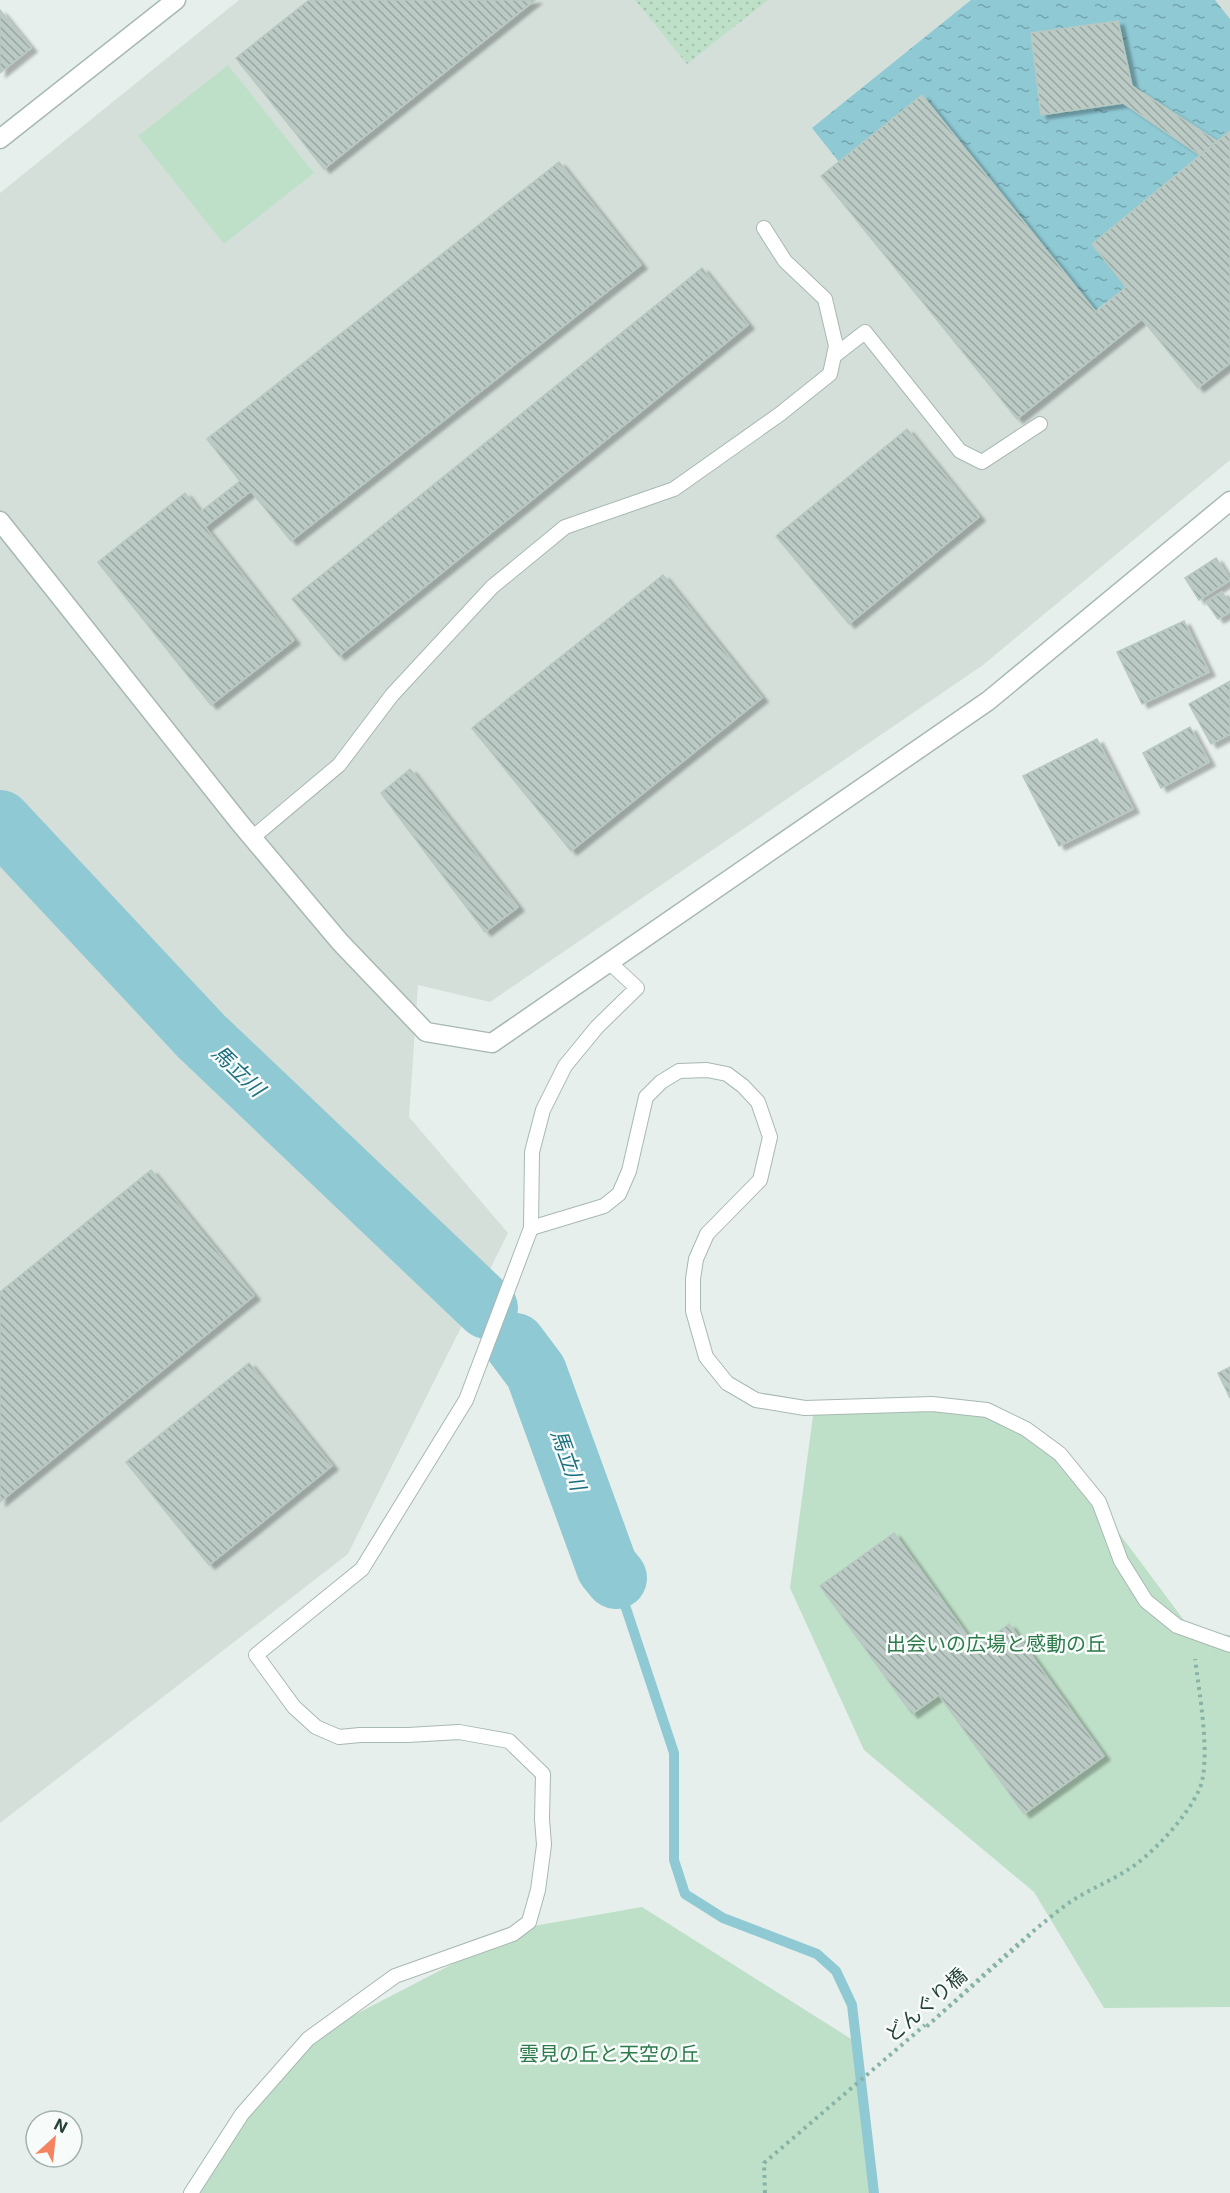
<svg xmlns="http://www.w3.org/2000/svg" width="1230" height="2193" viewBox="0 0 1230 2193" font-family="Inter,'Noto Sans JP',sans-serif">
<defs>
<pattern id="grass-dots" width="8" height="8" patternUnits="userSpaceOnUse" patternTransform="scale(1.5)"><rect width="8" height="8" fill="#bfe0c8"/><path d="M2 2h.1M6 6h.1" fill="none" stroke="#a4c1ad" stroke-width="1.8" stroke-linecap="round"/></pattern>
<pattern id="water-ripples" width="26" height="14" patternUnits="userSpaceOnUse" patternTransform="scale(1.5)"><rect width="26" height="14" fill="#8ec9d4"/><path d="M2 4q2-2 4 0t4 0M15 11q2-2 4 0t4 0" fill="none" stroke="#74a5ad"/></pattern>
<pattern id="building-back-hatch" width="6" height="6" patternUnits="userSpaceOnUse" patternTransform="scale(1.5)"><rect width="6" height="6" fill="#bbcac4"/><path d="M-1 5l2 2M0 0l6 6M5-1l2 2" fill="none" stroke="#98a6a0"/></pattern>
<filter id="shadow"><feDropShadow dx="6" dy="4" stdDeviation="1.5" flood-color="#0004"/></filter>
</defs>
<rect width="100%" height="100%" fill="#e6efeb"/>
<path fill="#d4dfda" d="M 239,0 L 1230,0 L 1230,460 L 983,665 L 490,1002 L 418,985 L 409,1117 L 508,1233 L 348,1554 L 0,1823 L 0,193 Z"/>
<path fill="url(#grass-dots)" d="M 635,0 L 768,0 L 687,64 Z"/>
<g fill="#bfe0c8">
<path d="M 228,65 L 314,173 L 224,244 L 138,136 Z"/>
<path d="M 942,1405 L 1006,1419 L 1060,1454 L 1192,1631 L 1230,1635 L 1230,2007 L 1104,2008 L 1034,1892 L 864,1750 L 790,1588 L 814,1408 Z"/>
<path d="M 642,1907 L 856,2042 L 872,2193 L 195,2193 L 211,2162 L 308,2039 L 522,1928 Z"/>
</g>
<path fill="url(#water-ripples)" d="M 971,0 L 1215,0 L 1230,19 L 1230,131 L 1217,141 L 1132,86 L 1118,21 L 1031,34 L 1042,115 L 1123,103 L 1200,155 L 1092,244 L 1126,287 L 1095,311 L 839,162 L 812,128 Z"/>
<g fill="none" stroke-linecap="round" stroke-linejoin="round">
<path stroke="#8ec9d4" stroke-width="10" d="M 616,1578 L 674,1753 L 674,1860 L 685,1894 L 723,1918 L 817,1954 L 836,1971 L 852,2005 L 874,2193"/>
<g stroke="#8ec9d4" stroke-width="62">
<path d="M 0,821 L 201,1036 L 487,1308"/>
<path d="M 515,1344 L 536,1372 L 607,1567 L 616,1578"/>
</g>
</g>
<g fill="url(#building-back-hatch)" stroke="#b8c9c2" stroke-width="1.5" filter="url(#shadow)">
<path d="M 309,0 L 535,0 L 324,169 L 236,58 Z"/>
<path d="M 0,10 L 31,48 L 0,73 Z"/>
<path d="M 1118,21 L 1132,86 L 1217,141 L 1200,155 L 1123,103 L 1041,115 L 1031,33 Z"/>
<path d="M 922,95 L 1096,312 L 1126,287 L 1092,244 L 1230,131 L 1230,363 L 1198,388 L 1142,319 L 1017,419 L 821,176 Z"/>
<path d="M 559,162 L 641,265 L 291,541 L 251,491 L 205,527 L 294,640 L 211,705 L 98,562 L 185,493 L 200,512 L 240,481 L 207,439 Z"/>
<path d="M 702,268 L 748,325 L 339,656 L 292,599 Z"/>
<path d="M 907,429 L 979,517 L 849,624 L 776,536 Z"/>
<path d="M 1216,558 L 1230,580 L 1199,600 L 1185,578 Z"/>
<path d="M 663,575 L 762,698 L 571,851 L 472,728 Z"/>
<path d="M 1222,592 L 1230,604 L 1230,612 L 1218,619 L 1206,602 Z"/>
<path d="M 1184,621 L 1209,672 L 1142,704 L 1117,652 Z"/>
<path d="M 1230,681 L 1230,734 L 1211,744 L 1189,704 Z"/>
<path d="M 1190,727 L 1209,762 L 1161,788 L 1143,753 Z"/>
<path d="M 1097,739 L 1133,809 L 1059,846 L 1023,776 Z"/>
<path d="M 410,769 L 518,907 L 485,932 L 381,793 Z"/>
<path d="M 151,1170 L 254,1296 L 0,1502 L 0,1292 Z"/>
<path d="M 249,1363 L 332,1466 L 209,1565 L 126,1462 Z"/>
<path d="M 1230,1367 L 1230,1398 L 1218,1373 Z"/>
<path d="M 894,1533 L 976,1648 L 1009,1624 L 1104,1756 L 1024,1814 L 939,1695 L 912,1714 L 820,1586 Z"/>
</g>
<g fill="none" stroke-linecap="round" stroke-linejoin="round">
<g stroke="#a8b8b2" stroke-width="16">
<g id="service">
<path d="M 834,356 L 865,332 L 960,451 L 982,462 L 1040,424"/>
<path d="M 252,838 L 339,765 L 392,695 L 492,587 L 565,527 L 674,489 L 780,414 L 830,374 L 836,346 L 825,299 L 785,261 L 764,228"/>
<path d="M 531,1228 L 604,1206 L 619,1194 L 629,1171 L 646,1097 L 661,1082 L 679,1071 L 707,1070 L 727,1074 L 743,1086 L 758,1102 L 770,1137 L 760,1180 L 707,1234 L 696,1259 L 693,1279 L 693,1311 L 706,1357 L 727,1383 L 756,1400 L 805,1408 L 932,1404 L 987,1410 L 1026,1429 L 1060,1454 L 1099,1502 L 1121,1561 L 1146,1601 L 1177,1626 L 1230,1645"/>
<path d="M 191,2193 L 242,2114 L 308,2039 L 395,1976 L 513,1934 L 529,1922 L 538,1890 L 544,1845 L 542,1819 L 543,1774 L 509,1741 L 459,1732 L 408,1735 L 360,1735 L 339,1737 L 316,1727 L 294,1707 L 256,1655 L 362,1569 L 466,1400 L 531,1228 L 532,1152 L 543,1110 L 565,1066 L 597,1027 L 637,988 L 609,962"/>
</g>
</g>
<g stroke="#a8b8b2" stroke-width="21">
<path id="minor" d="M 0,521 L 239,822 L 340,942 L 426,1032 L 492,1043 L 988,701 L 1230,501"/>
</g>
<g stroke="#a8b8b2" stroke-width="21">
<path id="tertiary" d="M 0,139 L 176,0"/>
</g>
<g stroke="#86b3a5" stroke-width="4" stroke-dasharray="3 4.5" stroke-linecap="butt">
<path d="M 1030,1935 L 925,2028 C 971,1987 1017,1942 1066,1905 C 1085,1891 1107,1883 1126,1871 C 1151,1856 1187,1817 1199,1790 C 1212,1762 1199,1691 1195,1659"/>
<path d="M 765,2193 L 764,2163 L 925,2025"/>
</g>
<use href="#service" stroke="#fff" stroke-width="14"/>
<use href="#minor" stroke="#fff" stroke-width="18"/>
<use href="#tertiary" stroke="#fff" stroke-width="18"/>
</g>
<g text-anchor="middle" stroke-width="5" stroke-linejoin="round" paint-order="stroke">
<g font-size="20" fill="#2d7a4b" stroke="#f7fbf9">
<text x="996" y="1651">出会いの広場と感動の丘</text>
<text x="609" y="2061">雲見の丘と天空の丘</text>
</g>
<g font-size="20" fill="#24423a" stroke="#f7fbf9">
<text transform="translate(926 2005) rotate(-41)" y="7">どんぐり橋</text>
</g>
<g font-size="21" font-style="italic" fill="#1c6f80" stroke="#f7fbf9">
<text transform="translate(238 1071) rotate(44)" y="7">馬立川</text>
<text transform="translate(568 1460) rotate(70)" y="7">馬立川</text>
</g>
</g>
<g transform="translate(54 2139) rotate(27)"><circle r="28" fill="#f7fbf9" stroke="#a3b1ad" stroke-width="1.5"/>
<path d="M0-4.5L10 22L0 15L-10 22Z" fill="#f4845f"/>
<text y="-9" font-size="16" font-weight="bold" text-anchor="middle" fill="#24423a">N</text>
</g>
</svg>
